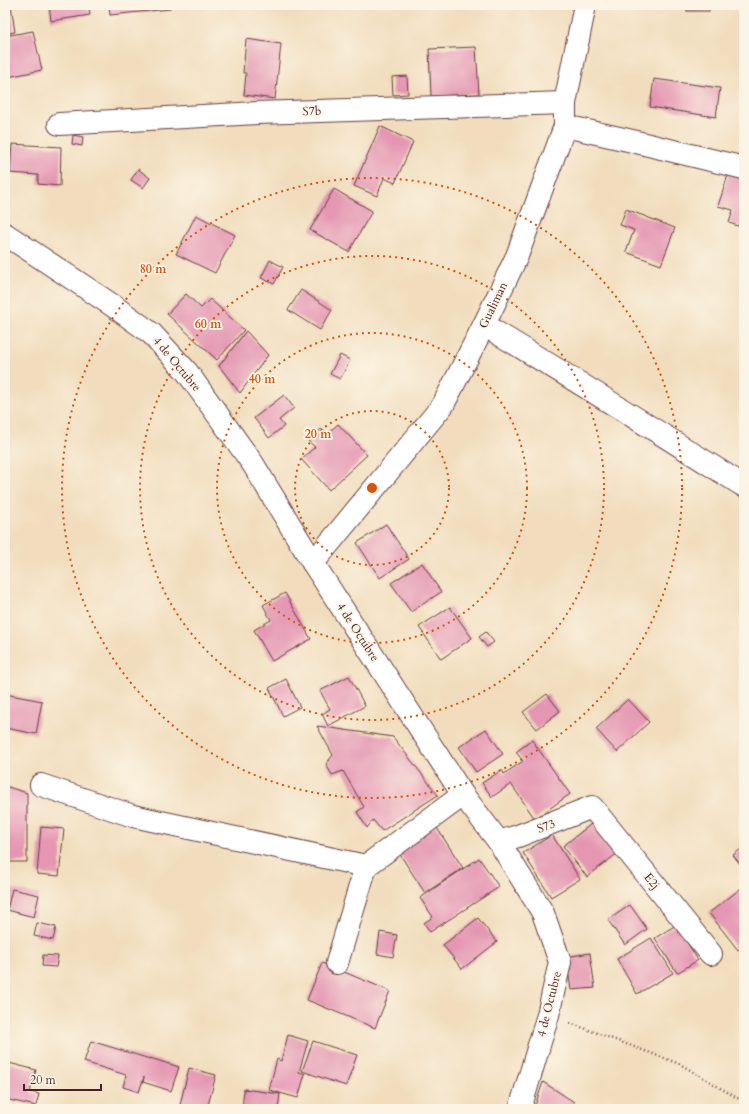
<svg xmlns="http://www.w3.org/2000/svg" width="749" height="1114" viewBox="0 0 749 1114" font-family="Cardo,serif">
<rect width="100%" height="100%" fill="#fcf5e5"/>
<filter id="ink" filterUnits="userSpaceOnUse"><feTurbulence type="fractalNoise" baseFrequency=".025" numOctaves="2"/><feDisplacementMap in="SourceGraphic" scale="8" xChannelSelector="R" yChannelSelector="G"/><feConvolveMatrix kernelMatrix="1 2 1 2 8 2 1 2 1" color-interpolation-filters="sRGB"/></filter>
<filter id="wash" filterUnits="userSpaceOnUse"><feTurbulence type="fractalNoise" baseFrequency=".012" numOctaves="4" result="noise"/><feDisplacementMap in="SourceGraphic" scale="16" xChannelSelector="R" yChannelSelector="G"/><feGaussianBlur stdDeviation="0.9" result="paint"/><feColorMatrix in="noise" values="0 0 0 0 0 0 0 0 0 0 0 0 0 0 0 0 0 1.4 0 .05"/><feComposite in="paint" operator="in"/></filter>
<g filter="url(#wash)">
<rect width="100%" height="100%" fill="#f1ddbd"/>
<g id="blocks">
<g fill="#e496b2">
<path d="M 5,5 L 11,5 L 15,32 L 5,34 Z"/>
<path d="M 49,5 L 89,5 L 90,15 L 51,21 Z"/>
<path d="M 109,5 L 169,5 L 170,9 L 110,15 Z"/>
<rect x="687" y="5" width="22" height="6"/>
<path d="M 33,31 L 42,70 L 8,77 L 10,88 L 5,89 L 5,36 Z"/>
<path d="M 246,39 L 281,44 L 275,99 L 244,95 L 246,73 L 243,73 Z"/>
<path d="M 476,47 L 479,94 L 431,96 L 429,49 Z"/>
<path d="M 407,76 L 408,94 L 393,95 L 392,77 Z"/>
<path d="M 654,79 L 720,88 L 716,117 L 650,107 Z"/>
<path d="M 380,126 L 413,142 L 395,183 L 384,178 L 377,196 L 354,186 Z"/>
<path d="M 73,135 L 83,137 L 82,146 L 72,144 Z"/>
<path d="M 12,144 L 61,147 L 60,186 L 38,184 L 38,175 L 10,173 Z"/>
<path d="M 138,169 L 150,178 L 143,188 L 131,180 Z"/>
<path d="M 729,172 L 744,177 L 744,228 L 729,223 L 733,210 L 718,206 Z"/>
<path d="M 334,189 L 372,211 L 349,252 L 310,230 Z"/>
<path d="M 626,209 L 675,228 L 661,265 L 626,252 L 634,230 L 620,225 Z"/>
<path d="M 196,215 L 235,235 L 215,273 L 176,254 Z"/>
<path d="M 270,260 L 283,267 L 274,284 L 261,278 Z"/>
<path d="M 301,290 L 332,310 L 320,330 L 288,310 Z"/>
<path d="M 186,294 L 201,308 L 210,299 L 244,330 L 217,360 L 167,314 Z"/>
<path d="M 246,331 L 268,355 L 240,393 L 219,366 Z"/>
<path d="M 340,355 L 350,360 L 340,379 L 330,374 Z"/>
<path d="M 284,395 L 294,408 L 279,420 L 284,426 L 269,438 L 254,418 Z"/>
<path d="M 338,424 L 367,455 L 329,490 L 301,459 L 315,447 L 308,441 L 321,429 L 327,434 Z"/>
<path d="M 386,524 L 409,559 L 380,578 L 357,543 Z"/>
<path d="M 422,563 L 441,592 L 411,612 L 391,583 Z"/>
<path d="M 285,593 L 311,639 L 272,661 L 254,630 L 271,620 L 263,605 Z"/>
<path d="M 450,607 L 472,638 L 441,659 L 419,627 Z"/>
<path d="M 486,632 L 494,642 L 487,647 L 479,637 Z"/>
<path d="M 349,676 L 365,706 L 328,726 L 322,714 L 330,709 L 320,691 Z"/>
<path d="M 286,679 L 300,707 L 283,716 L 269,688 Z"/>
<path d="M 5,694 L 42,701 L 36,734 L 5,728 Z"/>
<path d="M 547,694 L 560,711 L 537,729 L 523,712 Z"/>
<path d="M 628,699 L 649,722 L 617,752 L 596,729 Z"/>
<path d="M 317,726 L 393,737 L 438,795 L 382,831 L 373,820 L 367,828 L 357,812 L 364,807 L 343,771 L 332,775 L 326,764 L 333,755 Z"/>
<path d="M 486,729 L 503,754 L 476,772 L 459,747 Z"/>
<path d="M 532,740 L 570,794 L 535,819 L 511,784 L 492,797 L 482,783 L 502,770 L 504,774 L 523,761 L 516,752 Z"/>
<path d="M 5,786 L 27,793 L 27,862 L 5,862 Z"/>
<path d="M 595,821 L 619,852 L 587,877 L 563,846 Z"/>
<path d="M 435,825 L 463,868 L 425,893 L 397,850 Z"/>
<path d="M 41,827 L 64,829 L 59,876 L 37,874 Z"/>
<path d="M 552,835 L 580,879 L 551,897 L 523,853 Z"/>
<path d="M 744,847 L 744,869 L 733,855 Z"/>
<path d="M 479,858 L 499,887 L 430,932 L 424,923 L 433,917 L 420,898 Z"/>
<path d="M 744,886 L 744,946 L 738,950 L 709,913 Z"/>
<path d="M 12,889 L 39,895 L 34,917 L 7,910 Z"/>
<path d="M 630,905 L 647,929 L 625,945 L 608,920 Z"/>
<path d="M 478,918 L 497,942 L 462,969 L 443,945 Z"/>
<path d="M 37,923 L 56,927 L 53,940 L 34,936 Z"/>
<path d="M 676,925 L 698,960 L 677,973 L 655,938 Z"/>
<path d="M 380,932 L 397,935 L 393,957 L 377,954 Z"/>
<path d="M 651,938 L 673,973 L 637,994 L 617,959 Z"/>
<path d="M 590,953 L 595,988 L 571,990 L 566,957 Z"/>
<path d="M 43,955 L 58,956 L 56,967 L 42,966 Z"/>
<path d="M 322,963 L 390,991 L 375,1028 L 307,1000 Z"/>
<path d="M 288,1035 L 308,1041 L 299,1072 L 305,1074 L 298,1098 L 269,1090 L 277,1059 L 281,1061 Z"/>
<path d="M 91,1041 L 150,1059 L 150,1058 L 179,1067 L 171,1091 L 143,1082 L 144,1077 L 139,1092 L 123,1087 L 126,1075 L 84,1062 Z"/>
<path d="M 313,1041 L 357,1055 L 346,1086 L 302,1071 Z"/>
<path d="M 5,1062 L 36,1070 L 30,1092 L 39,1094 L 36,1106 L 5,1099 Z"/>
<path d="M 189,1068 L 216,1075 L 207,1109 L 179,1109 Z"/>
<path d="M 543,1082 L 574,1102 L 571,1109 L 534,1109 Z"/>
<path d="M 244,1089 L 280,1094 L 278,1109 L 242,1109 Z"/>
</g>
</g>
</g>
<g filter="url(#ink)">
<use href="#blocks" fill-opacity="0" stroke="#633c41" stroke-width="1"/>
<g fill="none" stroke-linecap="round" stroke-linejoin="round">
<g stroke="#633c41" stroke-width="24">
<g id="minor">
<path d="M 59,124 L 257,113 L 565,103"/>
<path d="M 565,126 L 628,140 L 744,168"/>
<path d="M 5,234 L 112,305 L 151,333 L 187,372 L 253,464 L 313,563 L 463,795 L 499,842 L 543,913 L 560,962 L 548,1015 L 520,1109"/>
<path d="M 484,325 C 571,377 658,432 744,486"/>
<path d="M 313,563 L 443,405 L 484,325 L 517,256 L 565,126 L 565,103 L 585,5"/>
<path d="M 41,785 L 133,816 L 366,866"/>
<path d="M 499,842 L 518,836 L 592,807 L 711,954"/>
<path d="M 337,963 L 366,866 L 463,795"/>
</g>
</g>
<path stroke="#633c41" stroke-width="2.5" stroke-dasharray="1 3" stroke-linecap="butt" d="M 570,1023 L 680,1064 L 744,1102"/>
<use href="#minor" stroke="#fff" stroke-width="22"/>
</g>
</g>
<g fill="none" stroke="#d8530f" stroke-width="2" stroke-dasharray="2 4">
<circle cx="372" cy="488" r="77"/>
<circle cx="372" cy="488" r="155"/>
<circle cx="372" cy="488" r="232"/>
<circle cx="372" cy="488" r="310"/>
</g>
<g text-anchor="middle" stroke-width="3.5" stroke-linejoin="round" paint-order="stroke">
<g font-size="12" fill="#4a1f2b" stroke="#fcf5e5">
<text transform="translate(312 111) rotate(-2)" y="4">S7b</text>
<text transform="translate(493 305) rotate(-64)" y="4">Gualiman</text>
<text transform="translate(177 364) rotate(50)" y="4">4 de Octubre</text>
<text transform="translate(358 632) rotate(57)" y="4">4 de Octubre</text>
<text transform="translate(546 826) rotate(-21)" y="4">S73</text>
<text transform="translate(652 881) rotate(51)" y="4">E2j</text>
<text transform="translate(549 1004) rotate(-76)" y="4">4 de Octubre</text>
</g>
</g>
<circle cx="372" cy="488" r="6" fill="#d8530f" stroke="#fcf5e5" stroke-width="2"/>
<g font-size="12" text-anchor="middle" font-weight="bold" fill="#d8530f" stroke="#fcf5e5" stroke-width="3.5" stroke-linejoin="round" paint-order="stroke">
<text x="153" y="273">80 m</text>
<text x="208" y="328">60 m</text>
<text x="262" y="383">40 m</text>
<text x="318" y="438">20 m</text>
</g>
<rect width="749" height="1114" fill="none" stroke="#fcf5e5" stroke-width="20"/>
<path d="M24 1084v6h77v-6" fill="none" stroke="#4a1f2b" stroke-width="2"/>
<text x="30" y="1084" font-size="12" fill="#4a1f2b" stroke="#fcf5e5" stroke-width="3" paint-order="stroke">20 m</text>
</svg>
